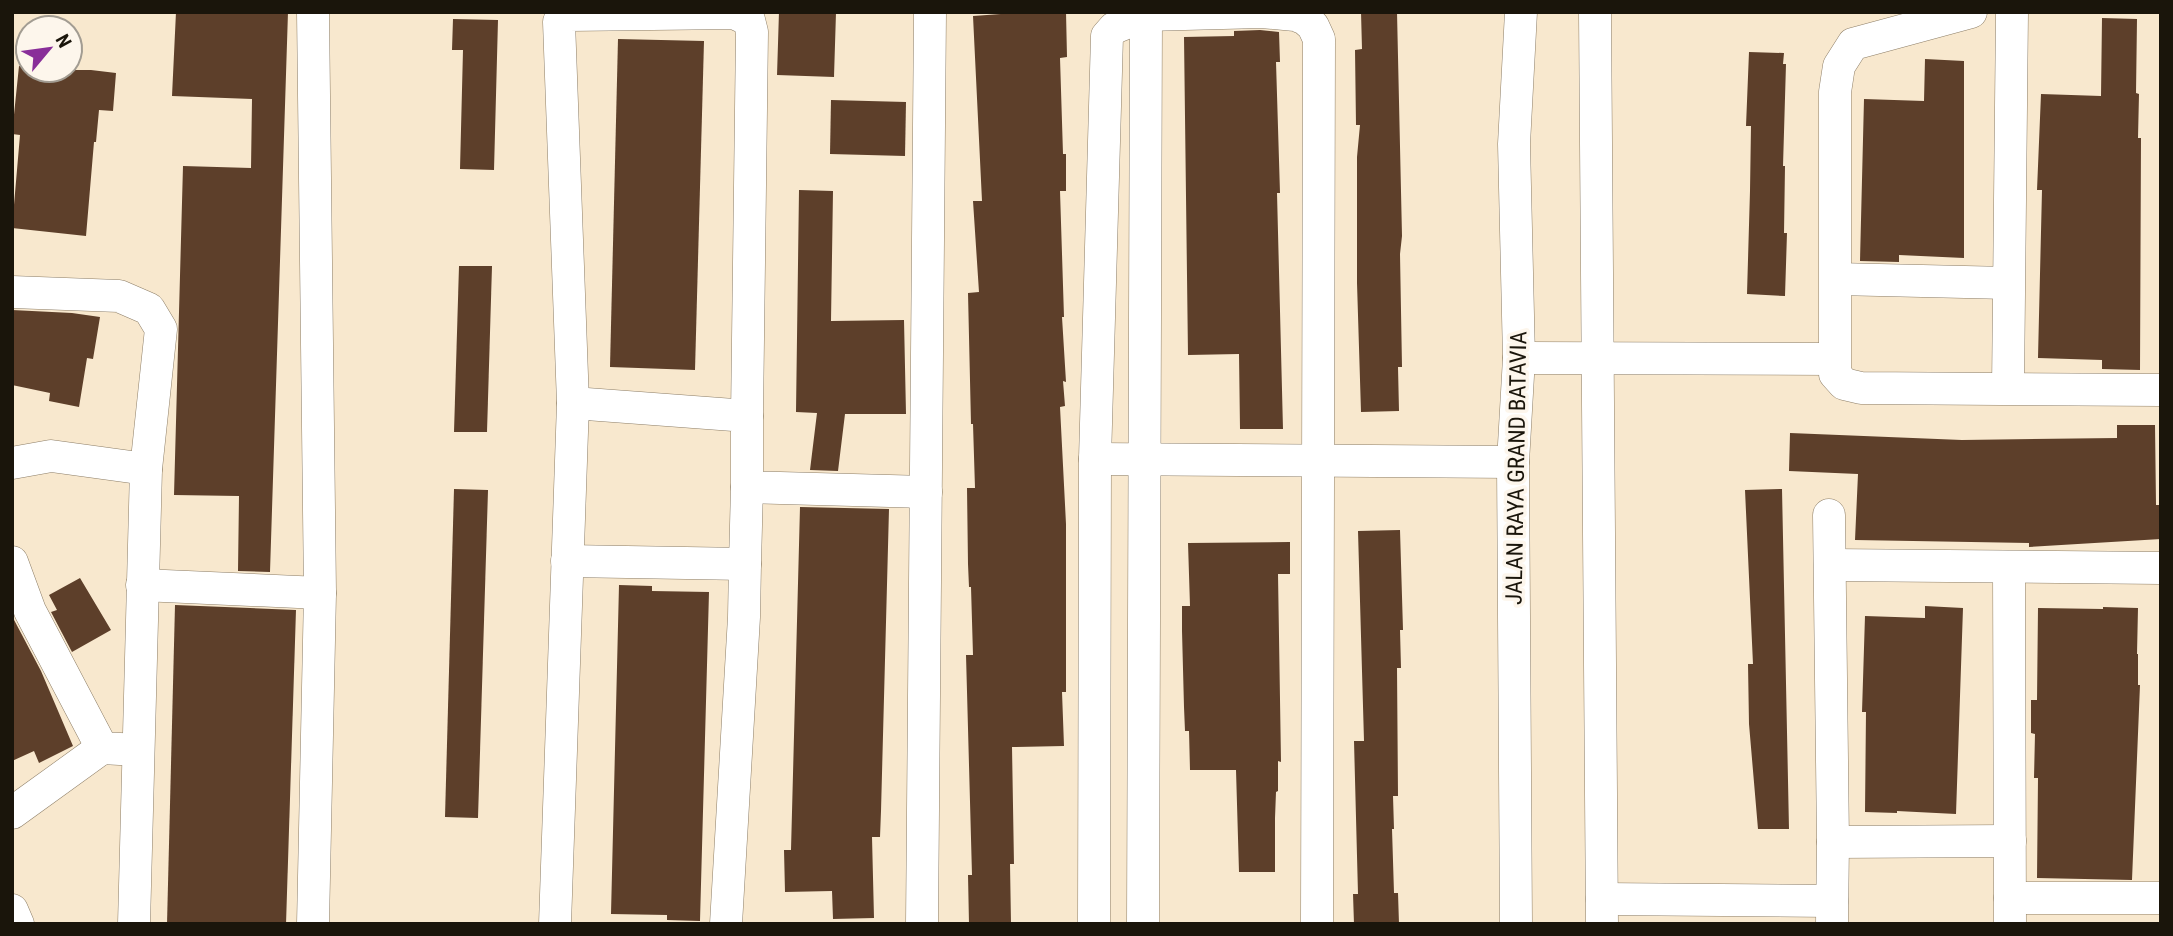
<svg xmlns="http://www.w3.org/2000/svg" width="2173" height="936" viewBox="0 0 2173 936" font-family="'Roboto Condensed',sans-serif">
<rect width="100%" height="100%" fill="#f8e8ce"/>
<g fill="#5d3f2a">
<path d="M 176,12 L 288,12 L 270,572 L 238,571 L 239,496 L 174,495 L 183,166 L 251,168 L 252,99 L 172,96 Z"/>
<path d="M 779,12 L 836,12 L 834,77 L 777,75 Z"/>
<path d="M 1029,12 L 1066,12 L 1067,57 L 1060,58 L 1063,154 L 1066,154 L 1066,191 L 1060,191 L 1064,317 L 1062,317 L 1066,382 L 1063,381 L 1065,406 L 1060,407 L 1066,524 L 1066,692 L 1062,692 L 1064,746 L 1012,747 L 1014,864 L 1010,864 L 1011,924 L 969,924 L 968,875 L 972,875 L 966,655 L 973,655 L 971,587 L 969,587 L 968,564 L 967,488 L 975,488 L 973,424 L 971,424 L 968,293 L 979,292 L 973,201 L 982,201 L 973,16 Z"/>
<path d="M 1361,12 L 1397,12 L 1402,236 L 1400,254 L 1402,367 L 1398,367 L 1399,411 L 1361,412 L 1357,283 L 1357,157 L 1360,125 L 1356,125 L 1355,50 L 1362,49 Z"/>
<path d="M 2102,18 L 2137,19 L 2136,93 L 2139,94 L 2138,138 L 2141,138 L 2140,370 L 2102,369 L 2102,360 L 2038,358 L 2042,190 L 2037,190 L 2041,94 L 2101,96 Z"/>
<path d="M 453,19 L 498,20 L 494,170 L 460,169 L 463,50 L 452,50 Z"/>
<path d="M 1260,30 L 1279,32 L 1280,62 L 1276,62 L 1280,193 L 1277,193 L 1283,429 L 1240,429 L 1239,354 L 1188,355 L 1184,37 L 1234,36 L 1234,31 Z"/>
<path d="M 618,39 L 704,41 L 695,370 L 610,367 Z"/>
<path d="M 1749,52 L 1784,53 L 1783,64 L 1786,64 L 1783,166 L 1785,166 L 1784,233 L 1787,233 L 1785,296 L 1747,294 L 1750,191 L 1751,126 L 1746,126 Z"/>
<path d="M 1925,59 L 1964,61 L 1964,258 L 1899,255 L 1899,262 L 1860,261 L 1864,99 L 1924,101 Z"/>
<path d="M 19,66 L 28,67 L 28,70 L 91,70 L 116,73 L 113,111 L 99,110 L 96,142 L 94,142 L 86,236 L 12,228 L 20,135 L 12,134 Z"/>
<path d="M 831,100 L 906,102 L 905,156 L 830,154 Z"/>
<path d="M 799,190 L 833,191 L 831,321 L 904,320 L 906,414 L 845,414 L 838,471 L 810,470 L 817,413 L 796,412 Z"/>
<path d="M 459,266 L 492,266 L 487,432 L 454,432 Z"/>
<path d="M 12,310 L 72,313 L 100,317 L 93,359 L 87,358 L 79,407 L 49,401 L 50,393 L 12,385 Z"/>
<path d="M 2117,425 L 2155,425 L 2156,505 L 2161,505 L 2161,539 L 2029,547 L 2029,543 L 1855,540 L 1858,474 L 1789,471 L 1790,433 L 1962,440 L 2117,438 Z"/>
<path d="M 454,489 L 488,490 L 478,818 L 445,817 Z"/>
<path d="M 1782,489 L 1789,829 L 1758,829 L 1749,724 L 1748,664 L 1753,664 L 1745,490 Z"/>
<path d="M 800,507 L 889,509 L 881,811 L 880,837 L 872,837 L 874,918 L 833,919 L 832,891 L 785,892 L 784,850 L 791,850 Z"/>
<path d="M 1400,530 L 1403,630 L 1400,630 L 1401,668 L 1397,668 L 1398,796 L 1393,796 L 1394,829 L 1392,829 L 1394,893 L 1398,893 L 1399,924 L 1354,924 L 1353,894 L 1358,894 L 1354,741 L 1364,741 L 1358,531 Z"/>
<path d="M 1290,542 L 1290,574 L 1278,574 L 1281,762 L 1278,761 L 1278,791 L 1276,792 L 1275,818 L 1275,872 L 1239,872 L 1236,770 L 1190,770 L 1189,731 L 1185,731 L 1184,707 L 1182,631 L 1182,606 L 1190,606 L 1188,543 Z"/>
<path d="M 80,578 L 111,630 L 72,652 L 51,612 L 57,610 L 49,595 Z"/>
<path d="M 619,585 L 652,586 L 652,591 L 709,592 L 700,921 L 667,920 L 667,915 L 611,914 Z"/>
<path d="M 175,605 L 296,610 L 286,924 L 167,924 Z"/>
<path d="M 1925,606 L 1963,608 L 1956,814 L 1897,811 L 1897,813 L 1865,812 L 1866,712 L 1862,712 L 1865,616 L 1925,618 Z"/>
<path d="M 2103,607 L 2138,608 L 2137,654 L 2138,654 L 2138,685 L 2140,685 L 2132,880 L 2037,878 L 2038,778 L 2034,778 L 2035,734 L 2031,733 L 2031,700 L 2037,700 L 2038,608 L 2103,609 Z"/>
<path d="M 12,616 L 41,671 L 73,746 L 39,763 L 34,751 L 12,761 Z"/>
</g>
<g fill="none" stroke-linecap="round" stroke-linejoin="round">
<g stroke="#8d7e67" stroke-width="33">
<g id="minor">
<path d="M 1595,12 L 1602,924"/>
<path d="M 1971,12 L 1853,44 L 1839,66 L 1835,92 L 1835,374 L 1844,384 L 1861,388 L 2161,390"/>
<path d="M 1836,279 L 2008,283"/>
<path d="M 12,292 L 119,296 L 149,309 L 161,329 L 146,469 L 134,924"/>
<path d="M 1519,358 L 1834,359"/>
<path d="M 2008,388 L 2012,12"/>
<path d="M 573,403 L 559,22 L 569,15 L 734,13 L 749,20 L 752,32 L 747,416"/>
<path d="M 1095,459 L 1513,462"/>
<path d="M 12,463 L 51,456 L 146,469"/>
<path d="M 1829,515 L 1833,842 L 1832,924"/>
<path d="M 567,561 L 745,564 L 744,617 L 726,924"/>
<path d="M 12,562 L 30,611 L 102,748 L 138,750"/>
<path d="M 745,564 L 747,487"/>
<path d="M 1830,565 L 2161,568"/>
<path d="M 2009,567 L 2010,924"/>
<path d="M 142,585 L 320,593"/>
<path d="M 12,813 L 102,748"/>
<path d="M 1833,842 L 2010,841"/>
<path d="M 2010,898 L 2161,898"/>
<path d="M 1602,899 L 1832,901"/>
<path d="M 12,910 L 18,924"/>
<path d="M 313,924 L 320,593 L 313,12"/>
<path d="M 555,924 L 573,403 L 747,416 L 747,487 L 926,492"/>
<path d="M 922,924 L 930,12"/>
<path d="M 1094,924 L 1095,459 L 1107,36 L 1114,28 L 1146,15 L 1261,12 L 1295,15 L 1305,19 L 1313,26 L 1319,39 L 1317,924"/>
<path d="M 1143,924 L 1146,15"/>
<path d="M 1516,924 L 1513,462 L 1519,358 L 1514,144 L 1521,12"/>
</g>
</g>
<use href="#minor" stroke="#fff" stroke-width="32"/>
</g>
<g text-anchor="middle" stroke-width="7" stroke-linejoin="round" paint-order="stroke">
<g font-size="23" fill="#1a150b" stroke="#fdf6ec">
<text transform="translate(1516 468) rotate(-89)" y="8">JALAN RAYA GRAND BATAVIA</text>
</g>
</g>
<rect width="2173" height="936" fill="none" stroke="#1a150b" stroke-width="28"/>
<g transform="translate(49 49) rotate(61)"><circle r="33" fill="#fdf6ec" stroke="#a29c92" stroke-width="2"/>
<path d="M0-5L12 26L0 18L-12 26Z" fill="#892e99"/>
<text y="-10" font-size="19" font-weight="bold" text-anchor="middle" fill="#1a150b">N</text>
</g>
</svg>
